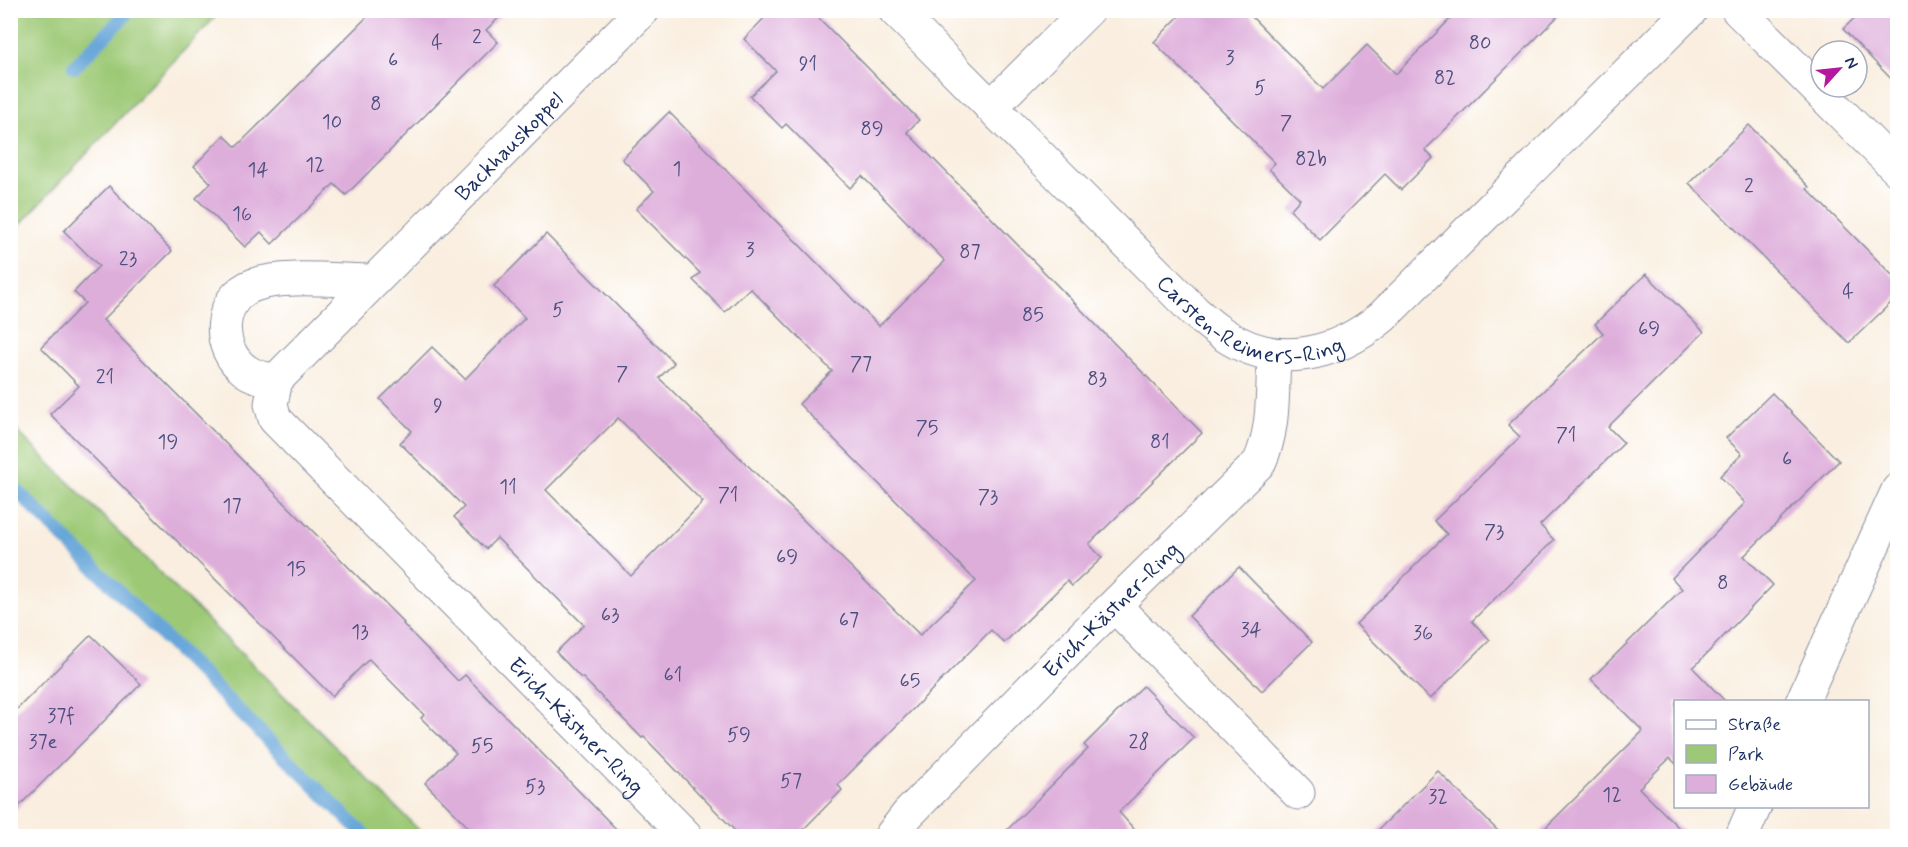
<svg xmlns="http://www.w3.org/2000/svg" width="1908" height="847" viewBox="0 0 1908 847" font-family="Mynerve,sans-serif">
<rect width="100%" height="100%" fill="#fff"/>
<filter id="ink" filterUnits="userSpaceOnUse"><feTurbulence type="fractalNoise" baseFrequency=".0167" numOctaves="2"/><feDisplacementMap in="SourceGraphic" scale="12" xChannelSelector="R" yChannelSelector="G"/><feConvolveMatrix kernelMatrix="1 2 1 2 8 2 1 2 1" color-interpolation-filters="sRGB"/></filter>
<filter id="wash" filterUnits="userSpaceOnUse"><feTurbulence type="fractalNoise" baseFrequency=".008" numOctaves="4" result="noise"/><feDisplacementMap in="SourceGraphic" scale="24" xChannelSelector="R" yChannelSelector="G"/><feGaussianBlur stdDeviation="1.35" result="paint"/><feColorMatrix in="noise" values="0 0 0 0 0 0 0 0 0 0 0 0 0 0 0 0 0 1.4 0 .05"/><feComposite in="paint" operator="in"/></filter>
<g filter="url(#wash)">
<rect width="100%" height="100%" fill="#f9eedf"/>
<g fill="#9dc976" stroke="#5c7c6a" stroke-width="1.5">
<path d="M 11,10 L 221,11 L 12,233 L 11,240 Z"/>
<path d="M 11,425 L 425,836 L 364,836 L 11,481 Z"/>
</g>
<g fill="none" stroke-linecap="round" stroke-linejoin="round">
<g stroke="#67a6d9" stroke-width="14">
<path d="M 74,67 L 130,10"/>
<path d="M 10,484 L 365,836"/>
</g>
</g>
<g id="blocks">
<g fill="#deaedb" fill-rule="evenodd">
<path d="M 374,10 L 507,10 L 486,30 L 498,42 L 346,195 L 334,184 L 272,244 L 261,232 L 245,247 L 196,198 L 211,183 L 194,166 L 224,135 L 236,147 Z"/>
<path d="M 772,10 L 811,10 L 919,120 L 907,132 L 1202,433 L 1089,544 L 1102,558 L 1072,586 L 1067,581 L 1004,643 L 991,630 L 838,785 L 842,790 L 796,837 L 741,837 L 644,737 L 642,738 L 582,677 L 581,678 L 556,652 L 584,625 L 497,538 L 486,549 L 454,517 L 464,507 L 400,443 L 412,431 L 380,399 L 432,347 L 465,379 L 525,318 L 494,286 L 546,234 L 674,363 L 659,378 L 920,635 L 976,581 L 799,404 L 832,371 L 750,288 L 725,312 L 693,280 L 700,273 L 636,209 L 654,191 L 622,159 L 669,112 L 879,326 L 945,261 L 862,176 L 850,188 L 786,124 L 782,128 L 750,96 L 776,71 L 744,39 ZM 618,418 L 703,502 L 631,576 L 546,490 Z"/>
<path d="M 1185,10 L 1245,10 L 1323,89 L 1367,45 L 1396,74 L 1459,10 L 1564,10 L 1425,150 L 1433,158 L 1401,190 L 1385,174 L 1320,240 L 1290,210 L 1300,199 L 1269,169 L 1275,163 L 1154,42 Z"/>
<path d="M 1863,10 L 1898,10 L 1898,86 L 1843,29 Z"/>
<path d="M 1749,125 L 1809,187 L 1807,189 L 1898,281 L 1898,296 L 1849,343 L 1689,183 Z"/>
<path d="M 109,186 L 172,251 L 103,320 L 404,623 L 403,624 L 458,681 L 465,675 L 624,837 L 478,837 L 425,783 L 456,753 L 421,718 L 424,715 L 369,659 L 332,696 L 50,414 L 79,386 L 41,347 L 85,303 L 74,292 L 99,266 L 64,231 Z"/>
<path d="M 1646,274 L 1704,332 L 1608,427 L 1624,443 L 1540,525 L 1554,540 L 1472,621 L 1490,640 L 1430,699 L 1356,624 L 1447,534 L 1434,521 L 1520,437 L 1508,425 L 1603,333 L 1595,324 Z"/>
<path d="M 1772,393 L 1839,461 L 1744,556 L 1773,585 L 1693,668 L 1726,702 L 1676,702 L 1676,764 L 1670,758 L 1639,788 L 1688,837 L 1536,837 L 1643,731 L 1591,679 L 1682,589 L 1672,578 L 1745,503 L 1720,476 L 1742,454 L 1726,438 Z"/>
<path d="M 1239,567 L 1312,642 L 1262,691 L 1189,616 Z"/>
<path d="M 91,635 L 141,684 L 10,815 L 10,716 Z"/>
<path d="M 1143,686 L 1194,738 L 1119,812 L 1141,837 L 1000,837 L 1088,749 L 1084,745 Z"/>
<path d="M 1438,771 L 1504,837 L 1371,837 Z"/>
</g>
</g>
</g>
<g filter="url(#ink)">
<use href="#blocks" fill-opacity="0" stroke="#8a8e9e" stroke-width="1.5"/>
<g fill="none" stroke-linecap="round" stroke-linejoin="round">
<g stroke="#8a8e9e" stroke-width="35">
<g id="minor">
<path id="s1" d="M 895,10 L 1194,311 C 1203,319 1212,327 1223,334 C 1276,370 1335,356 1382,317 L 1691,10"/>
<path d="M 1738,10 L 1898,170"/>
<path d="M 991,107 L 1088,10"/>
<path id="s2" d="M 374,281 C 341,281 284,274 254,285 C 217,298 215,349 246,371 C 255,377 265,379 276,380 L 643,10"/>
<path id="s3" d="M 276,380 L 271,404 L 275,419 L 686,836"/>
<path d="M 1115,606 L 1298,793"/>
<path d="M 1802,702 L 1898,490"/>
<path id="s4" d="M 891,836 L 908,814 L 1087,632 L 1259,463 C 1275,430 1272,390 1274,355"/>
<path d="M 1742,836 L 1755,806"/>
</g>
</g>
<use href="#minor" stroke="#fff" stroke-width="33"/>
</g>
</g>
<g text-anchor="middle" stroke-width="4.5" stroke-linejoin="round" paint-order="stroke">
<g font-size="20" fill="#4c4f7d">
<text x="477" y="43">2</text>
<text x="437" y="49">4</text>
<text x="1480" y="49">80</text>
<text x="1230" y="64">3</text>
<text x="393" y="66">6</text>
<text x="808" y="70">91</text>
<text x="1445" y="84">82</text>
<text x="1260" y="94">5</text>
<text x="376" y="110">8</text>
<text x="332" y="128">10</text>
<text x="1286" y="129">7</text>
<text x="872" y="135">89</text>
<text x="1311" y="165">82b</text>
<text x="315" y="171">12</text>
<text x="677" y="175">1</text>
<text x="258" y="176">14</text>
<text x="1749" y="192">2</text>
<text x="242" y="220">16</text>
<text x="750" y="256">3</text>
<text x="970" y="258">87</text>
<text x="128" y="265">23</text>
<text x="1848" y="298">4</text>
<text x="558" y="316">5</text>
<text x="1033" y="321">85</text>
<text x="1649" y="335">69</text>
<text x="861" y="370">77</text>
<text x="622" y="380">7</text>
<text x="105" y="383">21</text>
<text x="1097" y="385">83</text>
<text x="438" y="412">9</text>
<text x="927" y="434">75</text>
<text x="1566" y="441">71</text>
<text x="168" y="448">19</text>
<text x="1160" y="448">81</text>
<text x="1787" y="465">6</text>
<text x="508" y="493">11</text>
<text x="728" y="501">71</text>
<text x="988" y="503">73</text>
<text x="232" y="512">17</text>
<text x="1494" y="538">73</text>
<text x="787" y="563">69</text>
<text x="296" y="575">15</text>
<text x="1723" y="589">8</text>
<text x="610" y="621">63</text>
<text x="849" y="626">67</text>
<text x="1251" y="636">34</text>
<text x="360" y="638">13</text>
<text x="1423" y="639">36</text>
<text x="673" y="681">61</text>
<text x="910" y="687">65</text>
<text x="61" y="722">37f</text>
<text x="739" y="741">59</text>
<text x="43" y="748">37e</text>
<text x="1139" y="748">28</text>
<text x="482" y="752">55</text>
<text x="791" y="787">57</text>
<text x="535" y="793">53</text>
<text x="1612" y="801">12</text>
<text x="1438" y="803">32</text>
</g>
<g font-size="22" fill="#1b2f5e" stroke="#fff">
<text dy="8" stroke="none"><textPath href="#s2" startOffset="588">Backhauskoppel</textPath></text>
<text dy="8" stroke="none"><textPath href="#s1" startOffset="482">Carsten-Reimers-Ring</textPath></text>
<text dy="8" stroke="none"><textPath href="#s4" startOffset="316">Erich-Kästner-Ring</textPath></text>
<text dy="8" stroke="none"><textPath href="#s3" startOffset="470">Erich-Kästner-Ring</textPath></text>
</g>
</g>
<rect width="1908" height="847" fill="none" stroke="#fff" stroke-width="36"/>
<rect x="1674" y="700" width="195" height="108" fill="#ffffff" stroke="#a4acbf" stroke-width="1.5"/>
<rect x="1686" y="720" width="30" height="9" fill="#ffffff" stroke="#a4acbf" stroke-width="1.5"/>
<text x="1728" y="730" font-size="18" fill="#1b2f5e">Straße</text>
<rect x="1686" y="745" width="30" height="18" fill="#9dc976" stroke="#a4acbf" stroke-width="1.5"/>
<text x="1728" y="760" font-size="18" fill="#1b2f5e">Park</text>
<rect x="1686" y="775" width="30" height="18" fill="#deaedb" stroke="#a4acbf" stroke-width="1.5"/>
<text x="1728" y="790" font-size="18" fill="#1b2f5e">Gebäude</text>
<g transform="translate(1839 69) rotate(63)"><circle r="28" fill="#ffffff" stroke="#a4acbf" stroke-width="1.5"/>
<path d="M0-4.5L10 22L0 15L-10 22Z" fill="#b5179e"/>
<text y="-9" font-size="16" font-weight="bold" text-anchor="middle" fill="#1b2f5e">N</text>
</g>
</svg>
